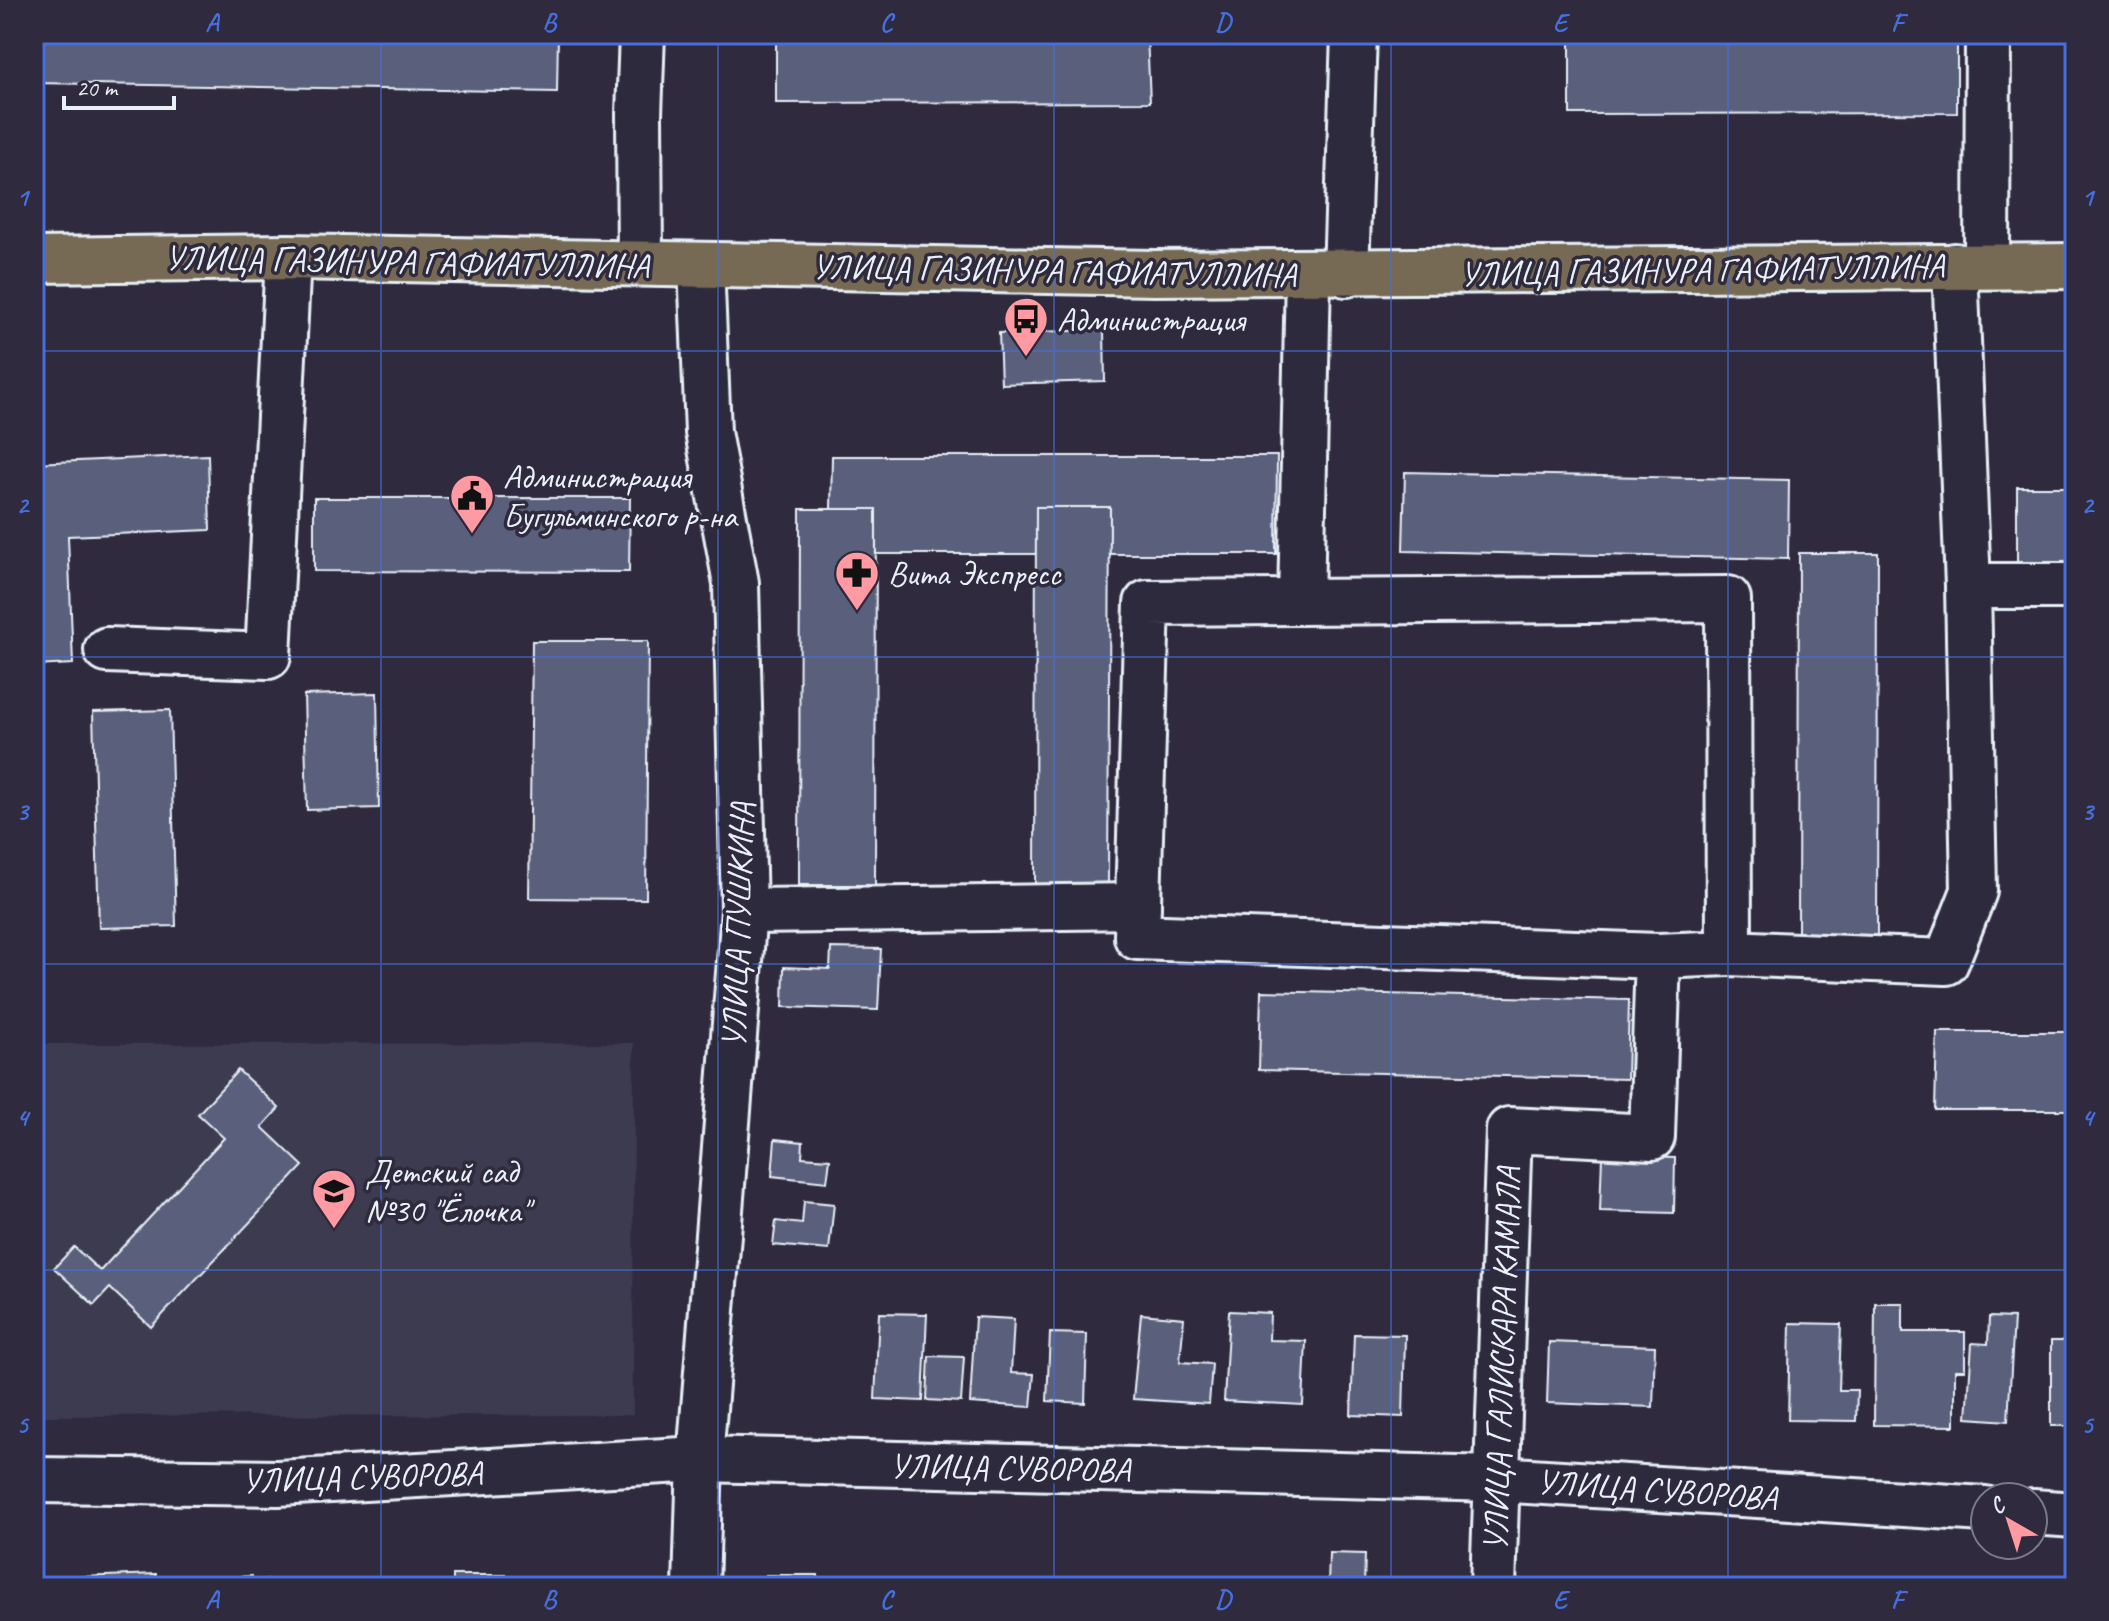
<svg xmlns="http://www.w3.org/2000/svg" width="2109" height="1621" viewBox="0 0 2109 1621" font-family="Caveat,sans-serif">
<rect width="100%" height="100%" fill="#2f2a3d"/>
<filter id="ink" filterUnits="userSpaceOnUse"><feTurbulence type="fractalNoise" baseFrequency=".0125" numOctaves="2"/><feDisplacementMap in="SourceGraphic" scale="16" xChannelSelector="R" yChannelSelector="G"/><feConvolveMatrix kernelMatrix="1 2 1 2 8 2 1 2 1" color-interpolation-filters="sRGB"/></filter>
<g filter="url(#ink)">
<path fill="#3c3a50" d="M 634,1043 L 633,1415 L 34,1416 L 34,1044 Z"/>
<g fill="#5a607c" stroke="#e8f1f8" stroke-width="2">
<path d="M 34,34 L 558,34 L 557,92 L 34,83 Z"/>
<path d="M 776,34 L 1147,34 L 1150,102 L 776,103 Z"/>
<path d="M 1493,34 L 1570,34 L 1570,38 L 1493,39 Z"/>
<path d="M 1570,38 L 1957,38 L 1957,113 L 1570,114 Z"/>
<path d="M 1104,330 L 1105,381 L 1001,384 L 999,333 Z"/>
<path d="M 208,455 L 210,530 L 68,536 L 73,664 L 34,666 L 34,463 Z"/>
<path d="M 832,456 L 1277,456 L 1276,554 L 1109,554 L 1110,507 L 1036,507 L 1036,554 L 876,554 L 876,509 L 831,509 Z"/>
<path d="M 1405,472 L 1789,480 L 1788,559 L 1403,551 Z"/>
<rect x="2017" y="487" width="58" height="80"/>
<path d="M 314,498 L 630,498 L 629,572 L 314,571 Z"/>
<path d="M 1036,507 L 1110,507 L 1108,886 L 1035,886 Z"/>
<path d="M 800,509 L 876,509 L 875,885 L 799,885 Z"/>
<path d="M 1799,553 L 1878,553 L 1877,937 L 1798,937 Z"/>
<path d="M 532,641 L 648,641 L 646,899 L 529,898 Z"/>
<path d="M 377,693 L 379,808 L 307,810 L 304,695 Z"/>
<path d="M 170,710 L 176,926 L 99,928 L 93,712 Z"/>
<path d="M 831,948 L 881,949 L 878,1010 L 783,1007 L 784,967 L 830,969 Z"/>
<path d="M 1261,991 L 1629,1000 L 1627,1079 L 1259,1070 Z"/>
<path d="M 1937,1032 L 2075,1032 L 2075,1110 L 1935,1110 Z"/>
<path d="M 238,1070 L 279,1108 L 262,1127 L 303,1166 L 151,1327 L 110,1288 L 94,1305 L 54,1268 L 74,1247 L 100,1271 L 224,1138 L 198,1114 Z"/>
<path d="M 775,1139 L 803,1142 L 802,1157 L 830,1159 L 827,1182 L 772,1176 Z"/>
<path d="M 1602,1156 L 1675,1158 L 1674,1213 L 1600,1211 Z"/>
<path d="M 804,1201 L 834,1204 L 829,1250 L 773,1245 L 776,1221 L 802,1224 Z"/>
<path d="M 1875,1303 L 1903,1303 L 1903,1332 L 1965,1332 L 1965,1370 L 1955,1370 L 1955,1426 L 1874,1425 Z"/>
<path d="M 1229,1311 L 1270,1313 L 1269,1340 L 1306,1341 L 1303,1405 L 1224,1401 Z"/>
<path d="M 879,1313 L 927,1314 L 923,1401 L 875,1399 Z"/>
<path d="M 1141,1314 L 1184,1318 L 1180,1362 L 1212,1364 L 1209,1404 L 1133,1399 Z"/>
<path d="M 975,1317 L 1014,1319 L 1011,1373 L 1034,1374 L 1031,1407 L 970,1403 Z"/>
<path d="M 1989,1317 L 2014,1318 L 2008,1421 L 1967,1418 L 1972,1343 L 1988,1344 Z"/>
<path d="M 1790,1323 L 1841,1324 L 1839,1390 L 1857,1390 L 1856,1421 L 1788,1420 Z"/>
<path d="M 1050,1333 L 1087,1334 L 1085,1403 L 1047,1401 Z"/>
<path d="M 1354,1334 L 1405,1335 L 1403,1417 L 1351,1415 Z"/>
<rect x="2051" y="1341" width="24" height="85"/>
<path d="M 1549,1342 L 1655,1346 L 1653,1407 L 1547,1403 Z"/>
<path d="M 929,1356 L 964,1357 L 961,1402 L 927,1400 Z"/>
<path d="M 1329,1553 L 1365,1554 L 1364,1587 L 1328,1587 Z"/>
<path d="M 156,1574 L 156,1587 L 80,1587 L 80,1577 Z"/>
<rect x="453" y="1575" width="53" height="12"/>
<rect x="766" y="1575" width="52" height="12"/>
<path d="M 252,1576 L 253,1587 L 168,1587 L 167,1581 Z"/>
<rect x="260" y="1580" width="80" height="7"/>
<path d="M 608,1580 L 608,1587 L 559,1587 L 559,1581 Z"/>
<path d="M 1573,1580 L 1635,1581 L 1635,1587 L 1573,1587 Z"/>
<path d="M 404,1583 L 404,1587 L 351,1587 L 351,1584 Z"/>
</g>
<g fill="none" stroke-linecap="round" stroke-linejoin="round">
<g stroke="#e8f1f8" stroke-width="50">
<g id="minor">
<path d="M 640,263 L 639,114 L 642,34"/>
<path d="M 1987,265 L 1988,34"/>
<path d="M 1346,274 L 1354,34"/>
<path d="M 1968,586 L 2075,586"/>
<path d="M 1301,602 L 1308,274"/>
<path d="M 107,650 L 268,656 L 288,257"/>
<path d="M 744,911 L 1138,906"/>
<path d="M 1729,953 L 1946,962 L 1974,891 L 1968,586 L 1955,266"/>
<path d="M 34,1480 L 278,1483 L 700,1459 L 1497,1479 L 1985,1509"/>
<path d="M 2033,1512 L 2075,1515"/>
<path d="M 696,1587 L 700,1459 L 744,911 L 736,583 L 708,432 L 701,265"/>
<path d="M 1493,1587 L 1509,1130 L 1652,1137 L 1658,956 L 1137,937 L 1147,603 L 1728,599 L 1729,953 L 1658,956"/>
</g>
</g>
<g stroke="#e8f1f8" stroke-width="50">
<path id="major" d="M 34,260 L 288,257 L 1155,273 L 2075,266"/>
</g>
<use href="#minor" stroke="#2f2a3d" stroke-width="44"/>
<use href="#major" stroke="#766a54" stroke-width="44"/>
</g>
</g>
<path fill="none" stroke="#466fde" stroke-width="2" stroke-opacity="0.55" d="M 381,34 L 381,1587M 718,34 L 718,1587M 1054,34 L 1054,1587M 1391,34 L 1391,1587M 1728,34 L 1728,1587M 34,351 L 2075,351M 34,657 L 2075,657M 34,964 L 2075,964M 34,1270 L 2075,1270"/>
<defs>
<g id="bus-pin" transform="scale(2.3)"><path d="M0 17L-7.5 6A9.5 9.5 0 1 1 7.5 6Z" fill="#ff9aa2" stroke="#2f2a3d"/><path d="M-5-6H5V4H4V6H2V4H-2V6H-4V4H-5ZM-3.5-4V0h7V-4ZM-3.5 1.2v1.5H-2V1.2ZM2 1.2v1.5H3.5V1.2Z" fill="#111"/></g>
<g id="civic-pin" transform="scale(2.3)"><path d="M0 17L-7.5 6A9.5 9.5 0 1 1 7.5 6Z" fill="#ff9aa2" stroke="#2f2a3d"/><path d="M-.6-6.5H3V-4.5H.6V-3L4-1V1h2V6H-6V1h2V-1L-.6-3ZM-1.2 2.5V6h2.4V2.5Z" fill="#111"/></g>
<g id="pharmacy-pin" transform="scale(2.3)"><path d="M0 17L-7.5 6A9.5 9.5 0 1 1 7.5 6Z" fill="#ff9aa2" stroke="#2f2a3d"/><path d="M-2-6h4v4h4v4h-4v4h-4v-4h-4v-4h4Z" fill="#111"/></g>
<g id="school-pin" transform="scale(2.3)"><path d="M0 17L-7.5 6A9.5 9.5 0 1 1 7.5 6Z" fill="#ff9aa2" stroke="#2f2a3d"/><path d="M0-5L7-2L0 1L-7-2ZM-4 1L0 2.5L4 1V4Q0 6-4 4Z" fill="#111"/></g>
</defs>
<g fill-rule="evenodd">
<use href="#bus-pin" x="1026" y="319"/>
<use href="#civic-pin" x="472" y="496"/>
<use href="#pharmacy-pin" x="857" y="573"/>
<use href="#school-pin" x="334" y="1191"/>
</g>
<g text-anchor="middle" stroke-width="7" stroke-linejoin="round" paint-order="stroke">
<g font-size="34" fill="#e8f1f8" stroke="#2f2a3d">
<text transform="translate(407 261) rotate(1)" y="12">УЛИЦА ГАЗИНУРА ГАФИАТУЛЛИНА</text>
<text transform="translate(1702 269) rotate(-1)" y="12">УЛИЦА ГАЗИНУРА ГАФИАТУЛЛИНА</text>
<text transform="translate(1054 270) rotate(1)" y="12">УЛИЦА ГАЗИНУРА ГАФИАТУЛЛИНА</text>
<text transform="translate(737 925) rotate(-88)" y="12">УЛИЦА ПУШКИНА</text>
<text transform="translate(1501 1359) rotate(-88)" y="12">УЛИЦА ГАЛИСКАРА КАМАЛА</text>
<text transform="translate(1010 1467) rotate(1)" y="12">УЛИЦА СУВОРОВА</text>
<text transform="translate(362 1476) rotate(-2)" y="12">УЛИЦА СУВОРОВА</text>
<text transform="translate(1657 1489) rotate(4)" y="12">УЛИЦА СУВОРОВА</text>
</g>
<g font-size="34" fill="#e8f1f8" stroke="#2f2a3d" text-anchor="start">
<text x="1057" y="331">Администрация</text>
<text x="503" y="488">Администрация<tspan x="503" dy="39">Бугульминского р-на</tspan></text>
<text x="888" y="585">Вита Экспресс</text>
<text x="365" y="1183">Детский сад<tspan x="365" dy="39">№30 "Ёлочка"</tspan></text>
</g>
</g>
<rect width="2109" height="1621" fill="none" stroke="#2f2a3d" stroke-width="88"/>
<g transform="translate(2009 1521) rotate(321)"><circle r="38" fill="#2f2a3d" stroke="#797a88" stroke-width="2"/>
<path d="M0-6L14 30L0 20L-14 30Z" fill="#ff9aa2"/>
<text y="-12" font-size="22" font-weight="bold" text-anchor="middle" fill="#e8f1f8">С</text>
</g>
<path d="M64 96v12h110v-12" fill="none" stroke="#e8f1f8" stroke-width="4"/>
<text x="76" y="96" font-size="24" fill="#e8f1f8" stroke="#2f2a3d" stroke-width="6" paint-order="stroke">20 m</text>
<rect x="44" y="44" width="2021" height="1533" fill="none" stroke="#466fde" stroke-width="3"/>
<g font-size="26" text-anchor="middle" font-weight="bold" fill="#466fde">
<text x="212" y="31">A</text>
<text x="549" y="31">B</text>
<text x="886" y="31">C</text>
<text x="1223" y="31">D</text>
<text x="1560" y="31">E</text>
<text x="1897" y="31">F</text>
<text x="22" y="206">1</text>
<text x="2087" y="206">1</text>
<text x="22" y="513">2</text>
<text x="2087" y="513">2</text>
<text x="22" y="820">3</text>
<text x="2087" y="820">3</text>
<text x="22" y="1126">4</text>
<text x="2087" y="1126">4</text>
<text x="22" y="1433">5</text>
<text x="2087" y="1433">5</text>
<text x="212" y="1608">A</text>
<text x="549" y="1608">B</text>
<text x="886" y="1608">C</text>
<text x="1223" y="1608">D</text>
<text x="1560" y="1608">E</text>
<text x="1897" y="1608">F</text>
</g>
</svg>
